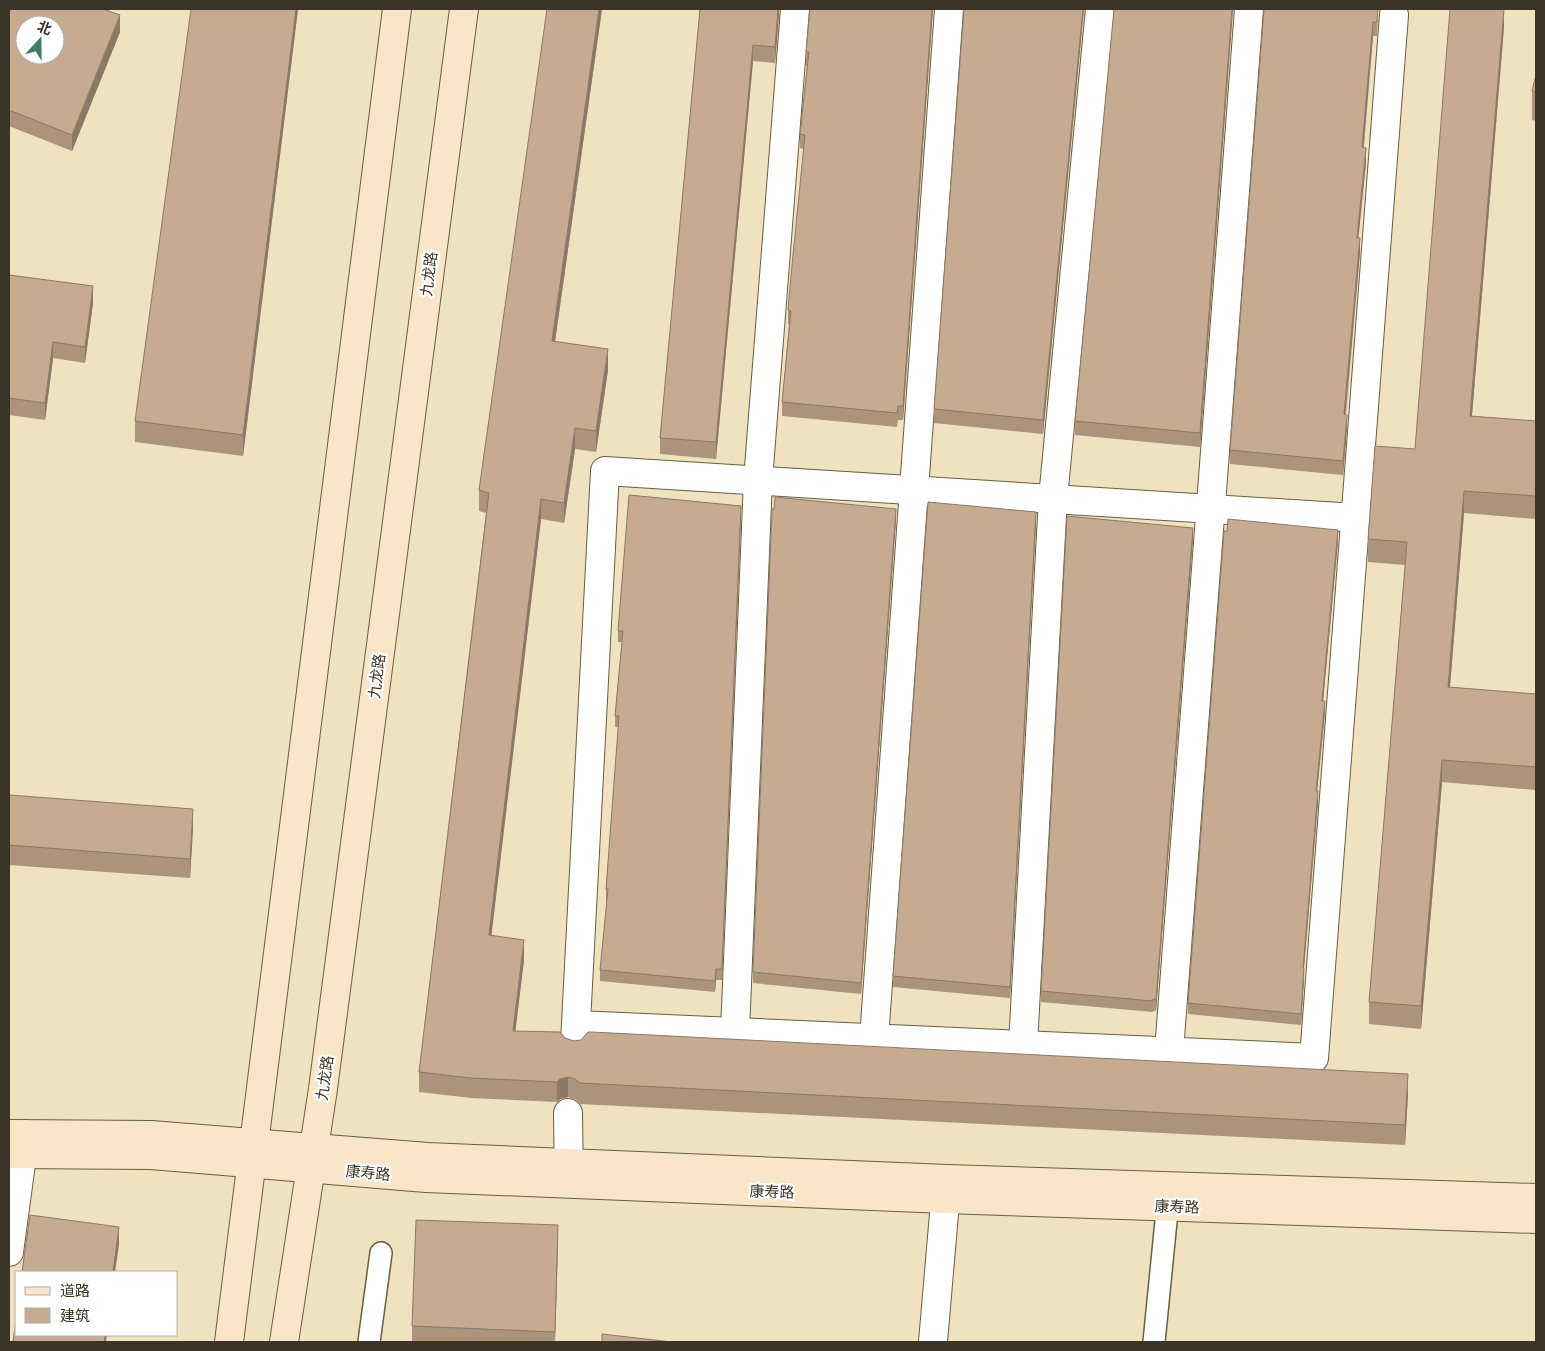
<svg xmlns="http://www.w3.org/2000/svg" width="1545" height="1351" viewBox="0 0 1545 1351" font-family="Arial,'Noto Sans SC',sans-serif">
<rect width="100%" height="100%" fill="#efe2be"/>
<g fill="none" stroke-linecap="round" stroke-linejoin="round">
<g stroke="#695e3e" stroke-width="24">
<g id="lane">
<path d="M 369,1342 L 381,1253"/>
<path d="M 1154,1342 L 1169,1191"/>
</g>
</g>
<g stroke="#695e3e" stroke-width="30">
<g id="street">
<path d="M 577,1025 L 1314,1058 L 1394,15"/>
<path d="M 735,1032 L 758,480 L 795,9"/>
<path d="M 874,1038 L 949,9"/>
<path d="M 575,1042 L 605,471 L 1356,518"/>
<path d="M 1023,1045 L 1053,498 L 1100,9"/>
<path d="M 1169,1051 L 1249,9"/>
<path d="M 568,1113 L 569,1183"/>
<path d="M 9,1252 L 25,1134"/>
<path d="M 933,1342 L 947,1179"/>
</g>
</g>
<g stroke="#695e3e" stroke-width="30">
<g id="secondary">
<path d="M 9,1134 L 151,1135 L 428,1157 L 947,1179 L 1536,1198"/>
<path d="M 9,1154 L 151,1155 L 426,1178 L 945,1199 L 1536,1219"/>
<path d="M 229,1342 L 397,9"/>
<path d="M 284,1342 L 323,1089 L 464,9"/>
</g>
</g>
<use href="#lane" stroke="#fff" stroke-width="21"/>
<use href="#street" stroke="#fff" stroke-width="28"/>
<use href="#secondary" stroke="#f9e5c8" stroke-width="28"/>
</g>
<g fill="#ab937c">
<path d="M 9,9 L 120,32 L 72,151 L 9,126 Z"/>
<path d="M 298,9 L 243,456 L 135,442 L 135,421 Z"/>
<path d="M 602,9 L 555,342 L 608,370 L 596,452 L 575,449 L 564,523 L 541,519 L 491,936 L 524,960 L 515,1031 L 565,1038 L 574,1041 L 1408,1094 L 1405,1145 L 580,1104 L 575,1099 L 568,1097 L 560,1099 L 557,1102 L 471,1098 L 419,1092 L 419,1072 L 486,513 L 479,511 L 479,490 Z"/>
<path d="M 700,9 L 779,9 L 775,63 L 753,61 L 716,459 L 660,454 L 660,438 Z"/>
<path d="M 810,9 L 933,9 L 903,420 L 898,420 L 897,427 L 782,416 L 782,402 L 789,325 L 788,324 L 788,310 L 804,149 L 800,148 L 800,134 L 807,66 L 806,66 L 806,52 Z"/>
<path d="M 1084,9 L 1043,434 L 934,423 L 934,409 Z"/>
<path d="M 1233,9 L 1200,447 L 1075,435 L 1075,421 Z"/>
<path d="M 1264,9 L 1378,14 L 1377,36 L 1373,36 L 1364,147 L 1366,162 L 1358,238 L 1360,252 L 1346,414 L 1347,428 L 1343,475 L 1230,464 L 1230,450 Z"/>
<path d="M 1504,27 L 1472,416 L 1536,421 L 1536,519 L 1464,513 L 1450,687 L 1536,694 L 1536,790 L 1442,782 L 1421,1029 L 1369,1024 L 1369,1002 L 1405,565 L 1368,562 L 1368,539 L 1415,449 Z"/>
<path d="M 1536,75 L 1536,121 L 1532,120 L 1532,91 Z"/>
<path d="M 9,275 L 93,303 L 85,363 L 53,358 L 45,420 L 9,415 Z"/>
<path d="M 741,517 L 722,980 L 716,980 L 715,992 L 600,981 L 600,970 L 607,900 L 606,900 L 606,889 L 619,727 L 615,727 L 615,716 L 622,642 L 618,642 L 618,631 Z"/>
<path d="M 896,520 L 861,994 L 753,983 L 753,972 Z"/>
<path d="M 1036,523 L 1010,998 L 893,987 L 893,976 Z"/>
<path d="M 1193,539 L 1156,1011 L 1153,1011 L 1153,1012 L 1041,1002 L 1041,991 Z"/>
<path d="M 1338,541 L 1323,701 L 1325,712 L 1317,791 L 1318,802 L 1304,968 L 1304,979 L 1301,1025 L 1188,1014 L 1188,1003 Z"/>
<path d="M 9,795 L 193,828 L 190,878 L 9,865 Z"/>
<path d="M 558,1241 L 555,1342 L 412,1342 L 412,1326 Z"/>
</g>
<g fill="#8b7865">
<path d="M 296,9 L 298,9 L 243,456 L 243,435 Z"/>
<path d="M 599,9 L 602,9 L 552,362 L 552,341 Z"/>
<path d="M 778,9 L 779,9 L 779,16 L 775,63 L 775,47 Z"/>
<path d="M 932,9 L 933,9 L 903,420 L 903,406 Z"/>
<path d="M 1083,9 L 1084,9 L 1043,434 L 1043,420 Z"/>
<path d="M 1232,9 L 1233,9 L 1200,447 L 1200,433 Z"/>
<path d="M 1504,9 L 1504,27 L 1470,438 L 1470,416 Z"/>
<path d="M 120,15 L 120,32 L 72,151 L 72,135 Z"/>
<path d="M 1373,22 L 1373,36 L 1362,161 L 1362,147 Z"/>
<path d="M 753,45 L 753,61 L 716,459 L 716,442 Z"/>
<path d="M 1366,148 L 1366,162 L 1357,252 L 1357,238 Z"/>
<path d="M 1360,238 L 1360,252 L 1344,428 L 1344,414 Z"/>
<path d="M 93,286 L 93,303 L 85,363 L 85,347 Z"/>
<path d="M 53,342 L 53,358 L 45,420 L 45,403 Z"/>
<path d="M 608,349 L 608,370 L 596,452 L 596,431 Z"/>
<path d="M 1347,415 L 1347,428 L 1343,475 L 1343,461 Z"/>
<path d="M 575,428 L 575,449 L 564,523 L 564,503 Z"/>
<path d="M 1464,491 L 1464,513 L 1448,710 L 1448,687 Z"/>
<path d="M 541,499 L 541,519 L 489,956 L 489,935 Z"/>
<path d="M 741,506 L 741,517 L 722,980 L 722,969 Z"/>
<path d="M 896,509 L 896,520 L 861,994 L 861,983 Z"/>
<path d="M 1036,512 L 1036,523 L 1010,998 L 1010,987 Z"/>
<path d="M 1193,528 L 1193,539 L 1156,1011 L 1156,1000 Z"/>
<path d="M 1338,530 L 1338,541 L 1322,712 L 1322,701 Z"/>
<path d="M 1325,701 L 1325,712 L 1316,802 L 1316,791 Z"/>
<path d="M 1442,760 L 1442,782 L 1421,1029 L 1421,1006 Z"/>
<path d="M 1318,791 L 1318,802 L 1303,979 L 1303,968 Z"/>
<path d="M 193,809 L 193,828 L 190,878 L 190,859 Z"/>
<path d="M 524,940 L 524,960 L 513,1051 L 513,1031 Z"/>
<path d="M 1304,968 L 1304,979 L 1301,1025 L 1301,1014 Z"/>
<path d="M 716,969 L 716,980 L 715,992 L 715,981 Z"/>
<path d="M 1408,1074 L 1408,1094 L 1405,1145 L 1405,1125 Z"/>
<path d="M 568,1077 L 568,1097 L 560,1099 L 557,1102 L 557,1082 L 560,1079 Z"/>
<path d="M 558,1225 L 558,1241 L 555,1342 L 555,1332 Z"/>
<path d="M 119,1227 L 119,1245 L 115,1272 L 113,1272 Z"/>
<path d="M 105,1335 L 107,1335 L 106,1342 L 104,1342 Z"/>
</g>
<g fill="#c7ab90" stroke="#8b7865" fill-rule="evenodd">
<path d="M 9,9 L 103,9 L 120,15 L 72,135 L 9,110 ZM 25,25 L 55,25 L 55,55 L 25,55 Z"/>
<path d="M 191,9 L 296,9 L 243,435 L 135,421 Z"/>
<path d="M 547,9 L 599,9 L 552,341 L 608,349 L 596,431 L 575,428 L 564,503 L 541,499 L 489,935 L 524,940 L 513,1031 L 560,1032 L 565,1038 L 574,1041 L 581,1040 L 588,1032 L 592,1032 L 1408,1074 L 1405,1125 L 580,1083 L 575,1079 L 568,1077 L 560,1079 L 557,1082 L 471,1078 L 419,1072 L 489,493 L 479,490 Z"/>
<path d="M 700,9 L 778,9 L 775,47 L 753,45 L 716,442 L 660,438 Z"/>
<path d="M 810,9 L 932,9 L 903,406 L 898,406 L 897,413 L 782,402 L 791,311 L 788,310 L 792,265 L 805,135 L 800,134 L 809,52 L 806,52 Z"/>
<path d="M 964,9 L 1083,9 L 1043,420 L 934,409 Z"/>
<path d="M 1114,9 L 1232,9 L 1200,433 L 1075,421 Z"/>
<path d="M 1264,9 L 1378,9 L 1377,22 L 1373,22 L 1362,147 L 1366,148 L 1357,238 L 1360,238 L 1344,414 L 1347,415 L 1343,461 L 1230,450 Z"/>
<path d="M 1450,9 L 1504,9 L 1470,416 L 1536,421 L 1536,496 L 1464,491 L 1448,687 L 1536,694 L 1536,767 L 1442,760 L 1421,1006 L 1369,1002 L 1407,542 L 1368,539 L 1375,446 L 1415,449 Z"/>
<path d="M 1536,75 L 1536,92 L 1532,91 Z"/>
<path d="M 9,275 L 93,286 L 85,347 L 53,342 L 45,403 L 9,398 Z"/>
<path d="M 629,495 L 741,506 L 722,969 L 716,969 L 715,981 L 600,970 L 608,889 L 606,889 L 619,716 L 615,716 L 623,631 L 618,631 Z"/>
<path d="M 775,497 L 896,509 L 861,983 L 753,972 L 772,509 L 774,509 Z"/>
<path d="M 928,502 L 1036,512 L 1010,987 L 893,976 Z"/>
<path d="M 1067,516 L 1193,528 L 1156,1000 L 1153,999 L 1153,1001 L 1041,991 Z"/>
<path d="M 1228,519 L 1338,530 L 1322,701 L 1325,701 L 1316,791 L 1318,791 L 1303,968 L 1304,968 L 1301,1014 L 1188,1003 L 1224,531 L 1227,531 Z"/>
<path d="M 9,795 L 193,809 L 190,859 L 9,845 Z"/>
<path d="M 30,1215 L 119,1227 L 113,1272 L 22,1272 Z"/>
<path d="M 416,1220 L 558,1225 L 555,1332 L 412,1326 Z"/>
<path d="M 16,1320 L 16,1335 L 105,1335 L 104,1342 L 13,1342 Z"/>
<path d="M 602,1334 L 672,1342 L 602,1342 Z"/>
</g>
<g text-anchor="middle" stroke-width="4.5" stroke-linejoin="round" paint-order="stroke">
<g font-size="15" fill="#393426" stroke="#fff">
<text transform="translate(429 274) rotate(-83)" y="5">九龙路</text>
<text transform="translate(377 676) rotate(-83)" y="5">九龙路</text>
<text transform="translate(325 1078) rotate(-82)" y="5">九龙路</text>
<text transform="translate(368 1173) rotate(5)" y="5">康寿路</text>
<text transform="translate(772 1192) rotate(2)" y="5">康寿路</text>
<text transform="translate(1177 1207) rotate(2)" y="5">康寿路</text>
</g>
</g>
<rect width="1545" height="1351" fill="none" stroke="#393426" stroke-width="20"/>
<rect x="15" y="1271" width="162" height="65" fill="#ffffff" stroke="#b0aea8"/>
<rect x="25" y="1287" width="25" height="8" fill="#f9e5c8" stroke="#b0aea8"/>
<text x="60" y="1296" font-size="15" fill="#393426">道路</text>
<rect x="25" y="1308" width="25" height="15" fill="#c7ab90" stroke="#b0aea8"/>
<text x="60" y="1321" font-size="15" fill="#393426">建筑</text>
<g transform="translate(40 40) rotate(21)"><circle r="24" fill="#ffffff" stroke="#b0aea8"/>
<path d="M0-4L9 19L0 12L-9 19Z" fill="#3e7d6a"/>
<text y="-8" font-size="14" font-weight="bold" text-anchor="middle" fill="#393426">北</text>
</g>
</svg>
